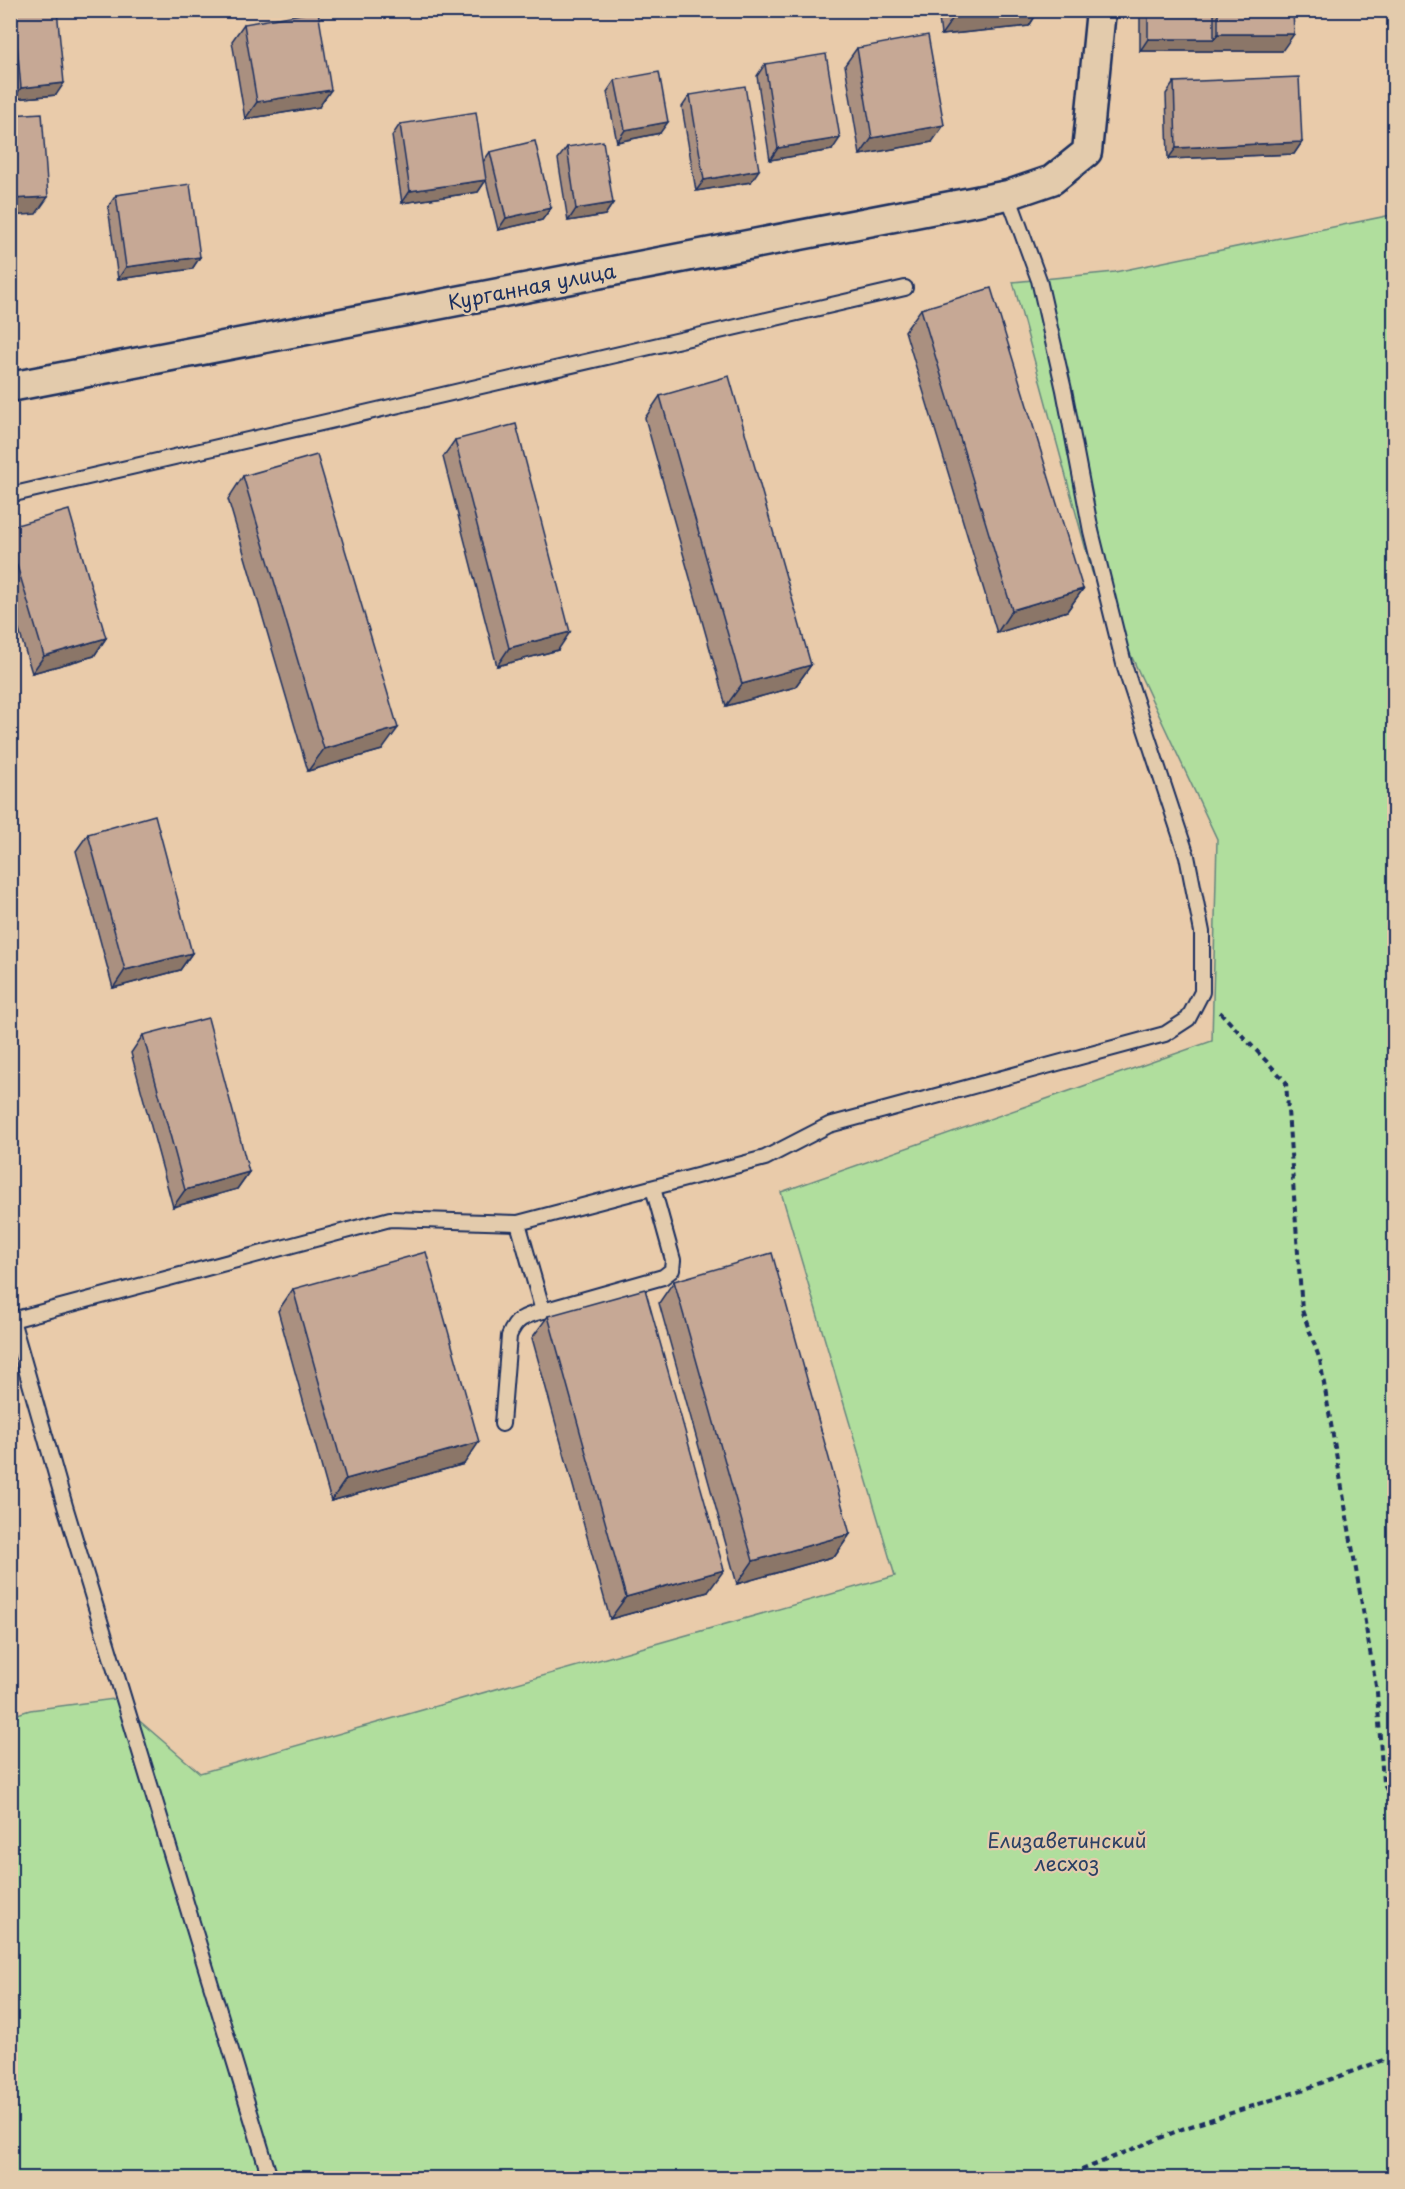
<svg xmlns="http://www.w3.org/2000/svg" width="1405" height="2189" viewBox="0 0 1405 2189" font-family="'Playpen Sans',sans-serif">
<rect width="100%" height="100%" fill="#e9cbaa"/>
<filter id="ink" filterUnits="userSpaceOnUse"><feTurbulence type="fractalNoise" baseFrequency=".0167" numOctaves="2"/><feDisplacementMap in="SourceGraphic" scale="12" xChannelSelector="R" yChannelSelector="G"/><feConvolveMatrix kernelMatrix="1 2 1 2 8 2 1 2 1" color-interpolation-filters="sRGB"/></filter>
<g filter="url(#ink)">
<path fill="#b0de9d" stroke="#66867e" stroke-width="1.5" d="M 1394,203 L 1394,2178 L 11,2178 L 11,1716 L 30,1710 L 114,1699 L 200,1773 L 895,1576 L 781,1192 L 1212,1041 L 1217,839 L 1092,572 L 1013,282 L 1115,272 L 1391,215 Z"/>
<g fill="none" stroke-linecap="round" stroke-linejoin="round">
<g stroke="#1b2f5e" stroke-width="18">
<g id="lane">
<path d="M 10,495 L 905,288"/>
<path d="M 518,1223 L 543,1311 L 663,1277 L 672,1270 L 673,1260 L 653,1188"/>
<path d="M 10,1313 L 65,1506 L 270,2178"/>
<path d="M 12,1320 L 390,1219 L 518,1223 L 765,1158 L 829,1125 L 1165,1034 L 1188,1019 L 1202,992 L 1202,932 L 1187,856 L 1125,668 L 1091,531 L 1064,390 L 1039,280 L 1008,195"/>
<path d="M 502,1424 L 509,1336 C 516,1318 525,1316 543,1311"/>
</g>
</g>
<g stroke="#1b2f5e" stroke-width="33">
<path id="street" d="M 10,387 L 1008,195 L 1052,180 L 1087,152 L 1101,10"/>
</g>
<g stroke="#1b2f5e" stroke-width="4" stroke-dasharray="6 4.5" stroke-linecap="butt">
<path d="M 1220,1012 L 1286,1082 L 1302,1310 L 1320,1360 L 1377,1692 L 1383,1783 L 1394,1802"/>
<path d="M 1062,2178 L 1182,2129 L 1305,2089 L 1394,2056"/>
</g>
<use href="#lane" stroke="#e3cbac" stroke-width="14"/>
<use href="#street" stroke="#e3cbac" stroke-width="28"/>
</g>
<g fill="#aa9080" stroke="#1b2f5e" stroke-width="1.5">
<path d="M 10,10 L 57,10 L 56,95 L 13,99 L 10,75 Z"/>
<path d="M 938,10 L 1039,10 L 1029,26 L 941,35 Z"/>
<path d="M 1140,10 L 1293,10 L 1282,51 L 1140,51 Z"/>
<path d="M 244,24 L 319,107 L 245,119 L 232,41 Z"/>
<path d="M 857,48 L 932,142 L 860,155 L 845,65 Z"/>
<path d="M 765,64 L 832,150 L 770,160 L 757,76 Z"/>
<path d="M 615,80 L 660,133 L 617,142 L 607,92 Z"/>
<path d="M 1174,82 L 1302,142 L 1294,154 L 1168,159 L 1166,94 Z"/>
<path d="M 690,95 L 751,182 L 696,191 L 682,107 Z"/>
<path d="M 400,124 L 483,162 L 490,152 L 551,208 L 542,220 L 498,230 L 486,180 L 478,192 L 402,203 L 392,136 Z"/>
<path d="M 567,147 L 613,203 L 605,215 L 568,221 L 558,159 Z"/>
<path d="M 116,195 L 200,257 L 192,269 L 118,279 L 108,207 Z"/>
<path d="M 921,309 L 1083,589 L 1067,611 L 997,633 L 905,331 Z"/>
<path d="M 660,396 L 811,665 L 795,687 L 726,706 L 645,418 Z"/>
<path d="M 455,440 L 558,650 L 497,666 L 443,457 Z"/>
<path d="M 243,476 L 382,750 L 308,771 L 228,499 Z"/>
<path d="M 10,527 L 106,638 L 94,656 L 32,673 L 10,601 Z"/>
<path d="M 88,834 L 192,953 L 180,970 L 113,988 L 76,851 Z"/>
<path d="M 143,1035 L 249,1172 L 237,1189 L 173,1207 L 131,1053 Z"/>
<path d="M 674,1281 L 850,1534 L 835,1556 L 737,1584 L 659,1303 Z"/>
<path d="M 293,1289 L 464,1464 L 331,1501 L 278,1311 Z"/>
<path d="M 548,1316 L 708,1592 L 610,1619 L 532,1338 Z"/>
</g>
<g fill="#8b7668" stroke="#1b2f5e" stroke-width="1.5">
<path d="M 1021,10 L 1039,10 L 1029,26 L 941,35 L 953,18 Z"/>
<path d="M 1218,34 L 1294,34 L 1282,51 L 1140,51 L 1148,39 L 1214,39 Z"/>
<path d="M 64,83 L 56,95 L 13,99 L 21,88 Z"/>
<path d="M 331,90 L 319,107 L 245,119 L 257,102 Z"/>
<path d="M 668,122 L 660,133 L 617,142 L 625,130 Z"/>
<path d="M 944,125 L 932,142 L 860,155 L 872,138 Z"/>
<path d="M 840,138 L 832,150 L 770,160 L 778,148 Z"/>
<path d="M 1302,142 L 1294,154 L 1168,159 L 1176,148 Z"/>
<path d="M 759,170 L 751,182 L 696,191 L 704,180 Z"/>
<path d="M 486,180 L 478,192 L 402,203 L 410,191 Z"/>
<path d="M 48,197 L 36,214 L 10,216 L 10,199 Z"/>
<path d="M 613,203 L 605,215 L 568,221 L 576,209 Z"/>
<path d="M 551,208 L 542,220 L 498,230 L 506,218 Z"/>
<path d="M 200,257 L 192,269 L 118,279 L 126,267 Z"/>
<path d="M 1083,589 L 1067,611 L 997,633 L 1012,610 Z"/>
<path d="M 570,632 L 558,650 L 497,666 L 509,648 Z"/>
<path d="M 106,638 L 94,656 L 32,673 L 44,656 Z"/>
<path d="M 811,665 L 795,687 L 726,706 L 742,684 Z"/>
<path d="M 398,728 L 382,750 L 308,771 L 324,749 Z"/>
<path d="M 192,953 L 180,970 L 113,988 L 125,970 Z"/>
<path d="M 249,1172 L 237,1189 L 173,1207 L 185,1190 Z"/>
<path d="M 479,1442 L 464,1464 L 331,1501 L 346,1479 Z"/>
<path d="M 850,1534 L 835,1556 L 737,1584 L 753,1561 Z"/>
<path d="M 724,1570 L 708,1592 L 610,1619 L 626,1597 Z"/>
</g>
<g fill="#c6a895" stroke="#1b2f5e" stroke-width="1.5">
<path d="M 14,10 L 57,10 L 64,83 L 21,88 Z"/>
<path d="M 952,10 L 1021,10 L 953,18 Z"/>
<rect x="1148" y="10" width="66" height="29"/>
<path d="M 1218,10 L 1293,10 L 1294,34 L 1218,34 Z"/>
<path d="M 318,11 L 331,90 L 257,102 L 244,24 Z"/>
<path d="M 928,35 L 944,125 L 872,138 L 857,48 Z"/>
<path d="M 826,54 L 840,138 L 778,148 L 765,64 Z"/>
<path d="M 659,72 L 668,122 L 625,130 L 615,80 Z"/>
<path d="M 1299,77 L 1302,142 L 1176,148 L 1174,82 Z"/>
<path d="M 745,86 L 759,170 L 704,180 L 690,95 Z"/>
<path d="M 476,112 L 486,180 L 410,191 L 400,124 Z"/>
<path d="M 42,113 L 48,197 L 10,199 L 10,115 Z"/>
<path d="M 535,141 L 551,208 L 506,218 L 490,152 Z"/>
<path d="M 603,141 L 613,203 L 576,209 L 567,147 Z"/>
<path d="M 190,184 L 200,257 L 126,267 L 116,195 Z"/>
<path d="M 991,288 L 1083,589 L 1012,610 L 921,309 Z"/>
<path d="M 729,376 L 811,665 L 742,684 L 660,396 Z"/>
<path d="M 516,424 L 570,632 L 509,648 L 455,440 Z"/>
<path d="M 317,455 L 398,728 L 324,749 L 243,476 Z"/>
<path d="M 69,510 L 106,638 L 44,656 L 10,542 L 10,527 Z"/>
<path d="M 155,815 L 192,953 L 125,970 L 88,834 Z"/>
<path d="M 208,1018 L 249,1172 L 185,1190 L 143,1035 Z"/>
<path d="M 426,1252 L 479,1442 L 346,1479 L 293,1289 Z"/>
<path d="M 772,1253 L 850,1534 L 753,1561 L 674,1281 Z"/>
<path d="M 645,1289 L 724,1570 L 626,1597 L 548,1316 Z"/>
</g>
</g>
<g text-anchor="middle" stroke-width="4.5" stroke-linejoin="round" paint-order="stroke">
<g font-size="20" fill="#1b2f5e" stroke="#e3cbac">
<text transform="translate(532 287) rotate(-11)" y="7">Курганная улица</text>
</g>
<g font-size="20" fill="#2a4064" stroke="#e3cbac">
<text x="1067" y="1848">Елизаветинский<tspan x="1067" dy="23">лесхоз</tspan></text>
</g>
</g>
<rect width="1405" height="2189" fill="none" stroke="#e3cbac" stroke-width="36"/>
<rect x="18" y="18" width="1369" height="2153" fill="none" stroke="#1b2f5e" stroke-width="2" filter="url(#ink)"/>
</svg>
